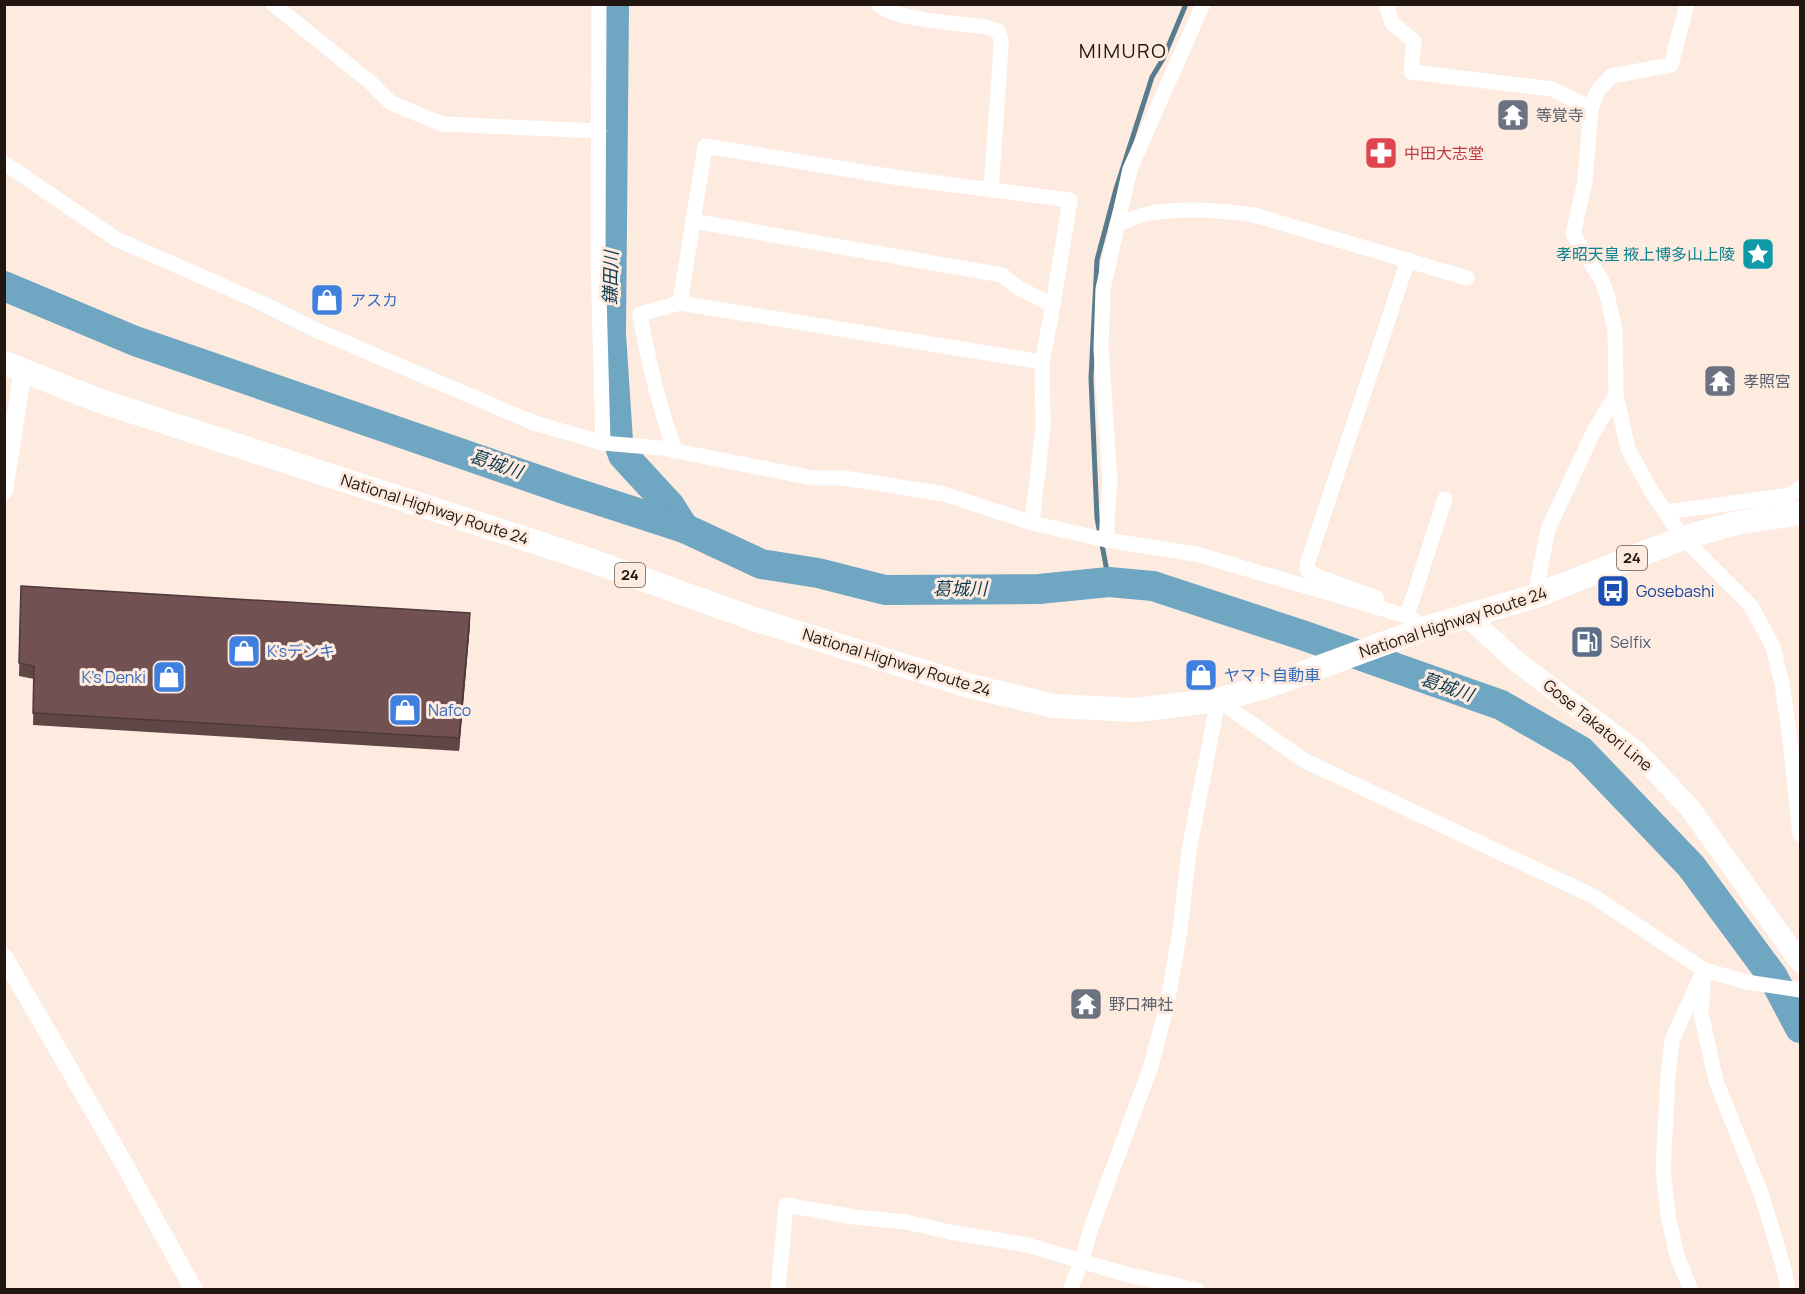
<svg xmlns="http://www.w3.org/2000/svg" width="1805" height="1294" viewBox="0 0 1805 1294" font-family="Manrope,'Noto Sans JP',sans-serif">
<rect width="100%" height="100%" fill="#feebe0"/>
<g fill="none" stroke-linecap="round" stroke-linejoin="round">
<path stroke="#587b8d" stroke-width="5" d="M 1109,582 L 1097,518 L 1091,378 L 1097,260 L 1116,189 L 1152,77 L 1163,59 L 1186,4"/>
<g stroke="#6fa6c2" stroke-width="30">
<path d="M 614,4 L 611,334 L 618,441 L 623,455 L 670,506 L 684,528"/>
<path d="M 4,286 L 135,341 L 570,491 L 684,528 L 761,564 L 818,573 L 885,590 L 1039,589 L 1109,582 L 1153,586 L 1302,635 L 1501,705 L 1581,751 L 1691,866 L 1773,977 L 1800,1028"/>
</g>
<g stroke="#fff" stroke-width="15">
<path d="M 273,4 L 371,83 L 391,103 L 442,124 L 599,131"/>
<path d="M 599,4 L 598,258 L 603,443"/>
<path d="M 878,4 C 893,20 964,24 987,27 L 998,31 L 1001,39 L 1001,48 L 991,190"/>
<path d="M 1386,4 L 1392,23 L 1414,41 L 1411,72 L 1552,89 L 1591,108"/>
<path d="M 1687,4 L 1671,65 L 1611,76 L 1597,92 L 1591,108 L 1585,181 L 1573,234 L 1602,281 L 1608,299 L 1615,330 L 1616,395 L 1628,449 L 1650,489 L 1683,538 L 1751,606 L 1773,647 L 1782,684 L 1789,731 L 1800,835"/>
<path d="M 4,163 L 116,239 L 253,299 L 316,330 L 534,423 L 603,443 L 661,448 L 813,478 L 844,478 L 944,494 L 1032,523 L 1106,540 L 1196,554 L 1407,616 L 1426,628"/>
<path d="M 693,221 L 1002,275 L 1020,289 L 1053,305"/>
<path d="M 1117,225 C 1126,221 1137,216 1147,214 C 1182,207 1219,210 1254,215 L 1467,278"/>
<path d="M 680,303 L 705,146 L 900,178 L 1070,200 L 1053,305 L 1042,362"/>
<path d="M 675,451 C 659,406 648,361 640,314 L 680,303 L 1042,362 L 1043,427 L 1032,523"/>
<path d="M 1762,509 L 1762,499 L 1790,495 L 1800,488"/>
<path d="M 1666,512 L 1762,499"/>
<path d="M 1106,540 L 1110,480 L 1101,349 L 1103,289 L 1130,169 L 1203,4"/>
<path d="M 1535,596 L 1548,529 L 1594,431 L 1616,395"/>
<path d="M 1377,598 L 1319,577 L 1308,571 L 1307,564 L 1408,260"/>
<path d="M 1407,616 L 1445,499"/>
<path d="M 1704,970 L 1701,1013 L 1716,1081 L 1762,1196 L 1784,1269 L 1788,1290"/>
<path d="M 778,1290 L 786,1205 L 854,1217 L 906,1222 L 950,1232 L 1027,1245 L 1125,1274 L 1197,1290"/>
<path d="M 1070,1290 L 1082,1260 L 1091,1228 L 1151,1066 L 1167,1005 L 1180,930 L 1189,850 L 1218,700 L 1305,761 L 1593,896 L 1704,970 L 1746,982 L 1800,990"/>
<path d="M 1691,1290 L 1677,1256 L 1668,1215 L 1663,1170 L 1668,1076 L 1672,1040 L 1700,978"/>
</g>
<g stroke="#fff" stroke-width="18">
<path d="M 4,491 L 23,370"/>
<path d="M 4,957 L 118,1153 L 194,1290"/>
</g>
<path stroke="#fff" stroke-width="21" d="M 1468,617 L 1516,661 L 1638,753 L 1689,807 L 1800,962"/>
<path stroke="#fff" stroke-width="24" d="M 4,363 L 97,400 L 581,557 L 754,619 L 966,685 L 1054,706 L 1136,710 L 1218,700 L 1268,686 L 1426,628 L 1535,596 L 1683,538 L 1737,523 L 1800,513"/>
</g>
<path fill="#614646" d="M 21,586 L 470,625 L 459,751 L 33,725 L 34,679 L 19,676 Z"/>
<path fill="#4f3939" d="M 470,613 L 470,625 L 459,751 L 459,738 Z"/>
<path fill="#715151" stroke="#4f3939" stroke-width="1.5" d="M 21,586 L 470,613 L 459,738 L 33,713 L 34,666 L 19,663 Z"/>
<defs>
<g id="temple-square" transform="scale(1.725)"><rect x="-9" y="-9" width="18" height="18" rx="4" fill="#6b7280" stroke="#feebe0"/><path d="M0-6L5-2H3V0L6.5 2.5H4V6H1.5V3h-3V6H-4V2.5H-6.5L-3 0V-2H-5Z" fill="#fff"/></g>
<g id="pharmacy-square" transform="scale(1.725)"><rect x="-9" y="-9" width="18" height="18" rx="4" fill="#e0444e" stroke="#feebe0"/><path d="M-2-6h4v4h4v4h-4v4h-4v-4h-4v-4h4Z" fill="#fff"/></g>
<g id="sight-square" transform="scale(1.725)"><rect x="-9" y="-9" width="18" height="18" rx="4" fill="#0f9aa8" stroke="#feebe0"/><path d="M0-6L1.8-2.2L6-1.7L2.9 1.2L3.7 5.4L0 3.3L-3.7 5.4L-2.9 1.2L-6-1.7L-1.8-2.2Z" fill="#fff"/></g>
<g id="shop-square" transform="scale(1.725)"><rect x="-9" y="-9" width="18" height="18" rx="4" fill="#3f7fe0" stroke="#feebe0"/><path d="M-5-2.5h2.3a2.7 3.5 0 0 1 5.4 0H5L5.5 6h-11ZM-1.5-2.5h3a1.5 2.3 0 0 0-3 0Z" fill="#fff"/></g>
<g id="bus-square" transform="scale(1.725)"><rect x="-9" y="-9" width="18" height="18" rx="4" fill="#1a4fb4" stroke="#feebe0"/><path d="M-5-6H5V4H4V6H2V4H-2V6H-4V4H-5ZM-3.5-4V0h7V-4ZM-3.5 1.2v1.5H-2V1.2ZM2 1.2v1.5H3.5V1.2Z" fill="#fff"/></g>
<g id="fuel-square" transform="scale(1.725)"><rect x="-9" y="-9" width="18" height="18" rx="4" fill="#5c6f8a" stroke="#feebe0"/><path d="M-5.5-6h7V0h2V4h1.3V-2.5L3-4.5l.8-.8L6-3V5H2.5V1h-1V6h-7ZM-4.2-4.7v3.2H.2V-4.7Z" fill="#fff"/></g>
</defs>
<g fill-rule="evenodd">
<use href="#temple-square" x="1513" y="115"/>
<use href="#pharmacy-square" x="1381" y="153"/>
<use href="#sight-square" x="1758" y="254"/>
<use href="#shop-square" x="327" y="300"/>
<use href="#temple-square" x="1720" y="381"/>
<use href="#bus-square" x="1613" y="591"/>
<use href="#fuel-square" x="1587" y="642"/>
<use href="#shop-square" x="244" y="651"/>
<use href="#shop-square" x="1201" y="675"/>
<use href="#shop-square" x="169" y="677"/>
<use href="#shop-square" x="405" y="710"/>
<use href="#temple-square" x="1086" y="1004"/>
</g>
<g text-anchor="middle" stroke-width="6" stroke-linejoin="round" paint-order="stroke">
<g fill="#feebe0" stroke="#63564e" stroke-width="1.5">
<rect x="1617" y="546" width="30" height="24" rx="4.5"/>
<rect x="615" y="563" width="30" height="24" rx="4.5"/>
</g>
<g font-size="15" font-weight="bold" fill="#211610">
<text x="1632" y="563">24</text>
<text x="630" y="580">24</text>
</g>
<g font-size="16" fill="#5b616d" stroke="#feebe0" text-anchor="start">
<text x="1536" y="121">等覚寺</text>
<text x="1743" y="387">孝照宮</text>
<text x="1109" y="1010">野口神社</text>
</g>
<g font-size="16" fill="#be3a42" stroke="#feebe0" text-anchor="start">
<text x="1404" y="159">中田大志堂</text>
</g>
<g font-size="16" fill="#0d838f" stroke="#feebe0" text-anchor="end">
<text x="1735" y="260">孝昭天皇 掖上博多山上陵</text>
</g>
<g font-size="16" fill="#366cbe" stroke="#feebe0" text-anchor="start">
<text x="350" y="306">アスカ</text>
<text x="267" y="657">K'sデンキ</text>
<text x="1224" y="681">ヤマト自動車</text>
<text x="146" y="683" text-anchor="end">K's Denki</text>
<text x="428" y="716">Nafco</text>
</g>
<g font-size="16" fill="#211610" stroke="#feebe0">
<text transform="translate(435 509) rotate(18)" y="6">National Highway Route 24</text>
<text transform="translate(1453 622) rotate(-18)" y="6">National Highway Route 24</text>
<text transform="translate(897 662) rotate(17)" y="6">National Highway Route 24</text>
<text transform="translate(1598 725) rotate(39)" y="6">Gose Takatori Line</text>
</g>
<g font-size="16" fill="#164399" stroke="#feebe0" text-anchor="start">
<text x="1636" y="597">Gosebashi</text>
</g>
<g font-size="16" fill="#4e5e75" stroke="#feebe0" text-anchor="start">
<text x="1610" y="648">Selfix</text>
</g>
<g font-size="18" font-style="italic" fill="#0d3c50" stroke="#feebe0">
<text transform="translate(611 278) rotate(-89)" y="6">鎌田川</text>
<text transform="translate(496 464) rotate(19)" y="6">葛城川</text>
<text x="960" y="595">葛城川</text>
<text transform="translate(1447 687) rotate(19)" y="6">葛城川</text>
</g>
<g font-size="20" letter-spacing="1.5" fill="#211610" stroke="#feebe0">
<text x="1123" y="58">MIMURO</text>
</g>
</g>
<rect width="1805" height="1294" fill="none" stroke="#211610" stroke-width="12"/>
</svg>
